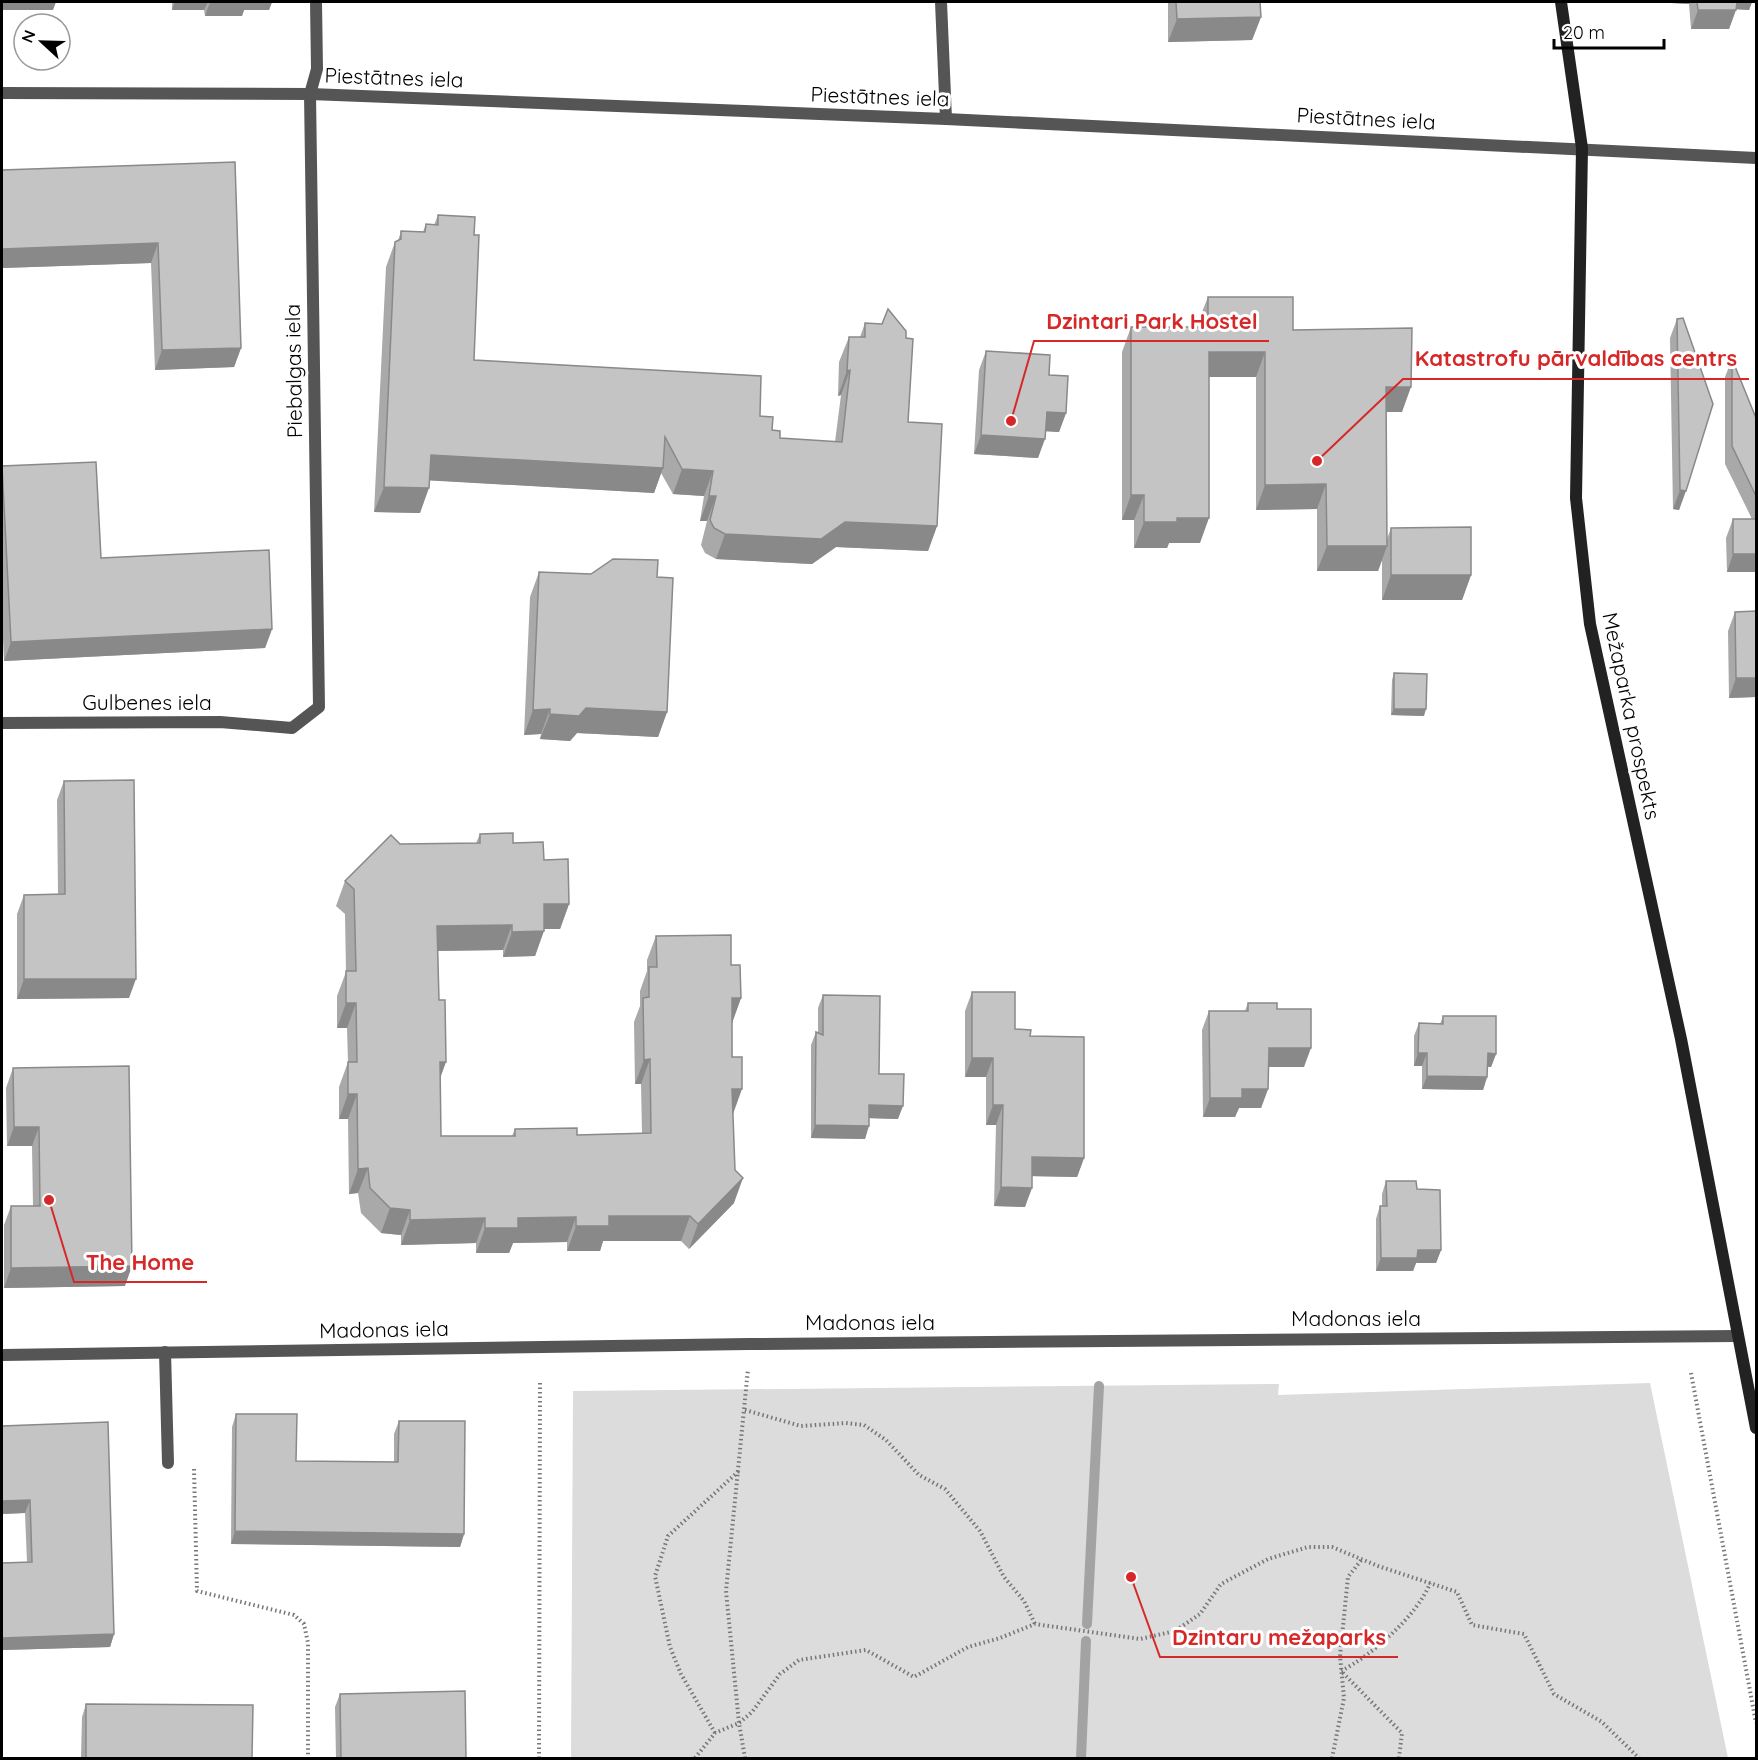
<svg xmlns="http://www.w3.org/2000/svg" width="1758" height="1760" viewBox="0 0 1758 1760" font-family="Quicksand,sans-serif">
<rect width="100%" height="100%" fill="#fff"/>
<path fill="#dcdcdc" d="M 1650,1383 L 1728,1758 L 571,1758 L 573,1391 L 1279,1384 L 1278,1395 Z"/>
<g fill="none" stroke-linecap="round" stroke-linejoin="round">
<g stroke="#a3a3a3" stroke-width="10">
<path d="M 1087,1624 L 1099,1386"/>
<path d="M 1081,1758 L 1086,1641"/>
</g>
<g stroke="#777" stroke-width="4" stroke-dasharray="1.5 3" stroke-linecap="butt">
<path d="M 1691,1373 L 1756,1723"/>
<path d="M 745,1410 L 801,1426 L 846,1423 L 864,1425 L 886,1440 L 919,1475 L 945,1489 L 980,1531 L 1004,1577 L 1024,1601 L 1035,1624"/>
<path d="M 194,1469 L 197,1591 L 294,1615 L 304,1624 L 308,1643 L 308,1758"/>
<path d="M 715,1733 L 681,1674 L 670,1647 L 655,1576 L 668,1536 L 740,1470"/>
<path d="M 539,1758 L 540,1380"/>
<path d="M 695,1758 L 715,1733 L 739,1723 L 752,1712 L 780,1674 L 799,1660 L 866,1650 L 914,1677 L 968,1647 L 1000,1638 L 1035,1624 L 1140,1639 L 1175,1631 L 1200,1614 L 1221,1584 L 1268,1559 L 1308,1547 L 1332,1547 L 1378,1566 L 1457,1592 L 1472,1625 L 1524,1634 L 1554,1694 L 1602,1722 L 1639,1758"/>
<path d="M 745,1758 L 739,1723 L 726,1591 L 748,1369"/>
<path d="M 1332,1758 L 1344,1698 L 1340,1656 L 1348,1577 L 1362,1559"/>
<path d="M 1399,1758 L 1402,1733 L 1341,1671 C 1371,1656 1418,1615 1430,1583"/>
</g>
<path stroke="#555" stroke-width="12" d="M 165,1352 L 168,1463"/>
<g stroke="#555" stroke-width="12">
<path d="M 941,2 L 946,119"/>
<path d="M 2,93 L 310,94 L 946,119 L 1756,158"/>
<path d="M 2,723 L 220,722 L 292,728 L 319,707 L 310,94 L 317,69 L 316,2"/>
<path d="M 2,1355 L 749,1344 L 1738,1336"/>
</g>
<path stroke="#222" stroke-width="12" d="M 1561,2 L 1582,148 L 1576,498 L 1590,624 L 1681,1039 L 1756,1428"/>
</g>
<g fill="#a9a9a9">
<path d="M 172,2 L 272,2 L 269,10 L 244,10 L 242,16 L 205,16 L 204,10 L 172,10 Z"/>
<path d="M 1168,2 L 1260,2 L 1261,17 L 1252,40 L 1168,42 Z"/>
<path d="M 1654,2 L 1752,2 L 1749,10 L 1736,9 L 1729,29 L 1691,29 L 1689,4 Z"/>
<path d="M 235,162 L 241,348 L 234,367 L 155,370 L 151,263 L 2,268 Z"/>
<path d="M 438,215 L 474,235 L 474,360 L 760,416 L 780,438 L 835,442 L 841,395 L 838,396 L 839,362 L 849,337 L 860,337 L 865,323 L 906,338 L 908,422 L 937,526 L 928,551 L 836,547 L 812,564 L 716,559 L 705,553 L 701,545 L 707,521 L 700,521 L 704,496 L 673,494 L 661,473 L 654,493 L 429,480 L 420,513 L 374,512 L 386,267 L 395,242 L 398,241 L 401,231 L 423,232 L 426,224 L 434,225 Z"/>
<path d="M 1208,297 L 1293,330 L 1402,412 L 1386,412 L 1387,539 L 1391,528 L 1471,575 L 1462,600 L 1382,600 L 1382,560 L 1378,571 L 1317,571 L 1317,509 L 1256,510 L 1256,377 L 1209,377 L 1200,543 L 1169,543 L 1167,548 L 1134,548 L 1134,520 L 1122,520 L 1122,352 L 1131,327 L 1199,327 L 1198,322 Z"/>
<path d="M 1677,319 L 1713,404 L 1679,510 L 1673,509 L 1670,338 Z"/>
<path d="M 986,351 L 1049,375 L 1066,413 L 1059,432 L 1046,431 L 1038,458 L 974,454 L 979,370 Z"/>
<path d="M 1732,359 L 1756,418 L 1756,572 L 1727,572 L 1726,538 L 1733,519 L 1752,519 L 1725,464 L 1725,377 Z"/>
<path d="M 2,466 L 101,558 L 272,629 L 265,648 L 4,661 L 2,618 Z"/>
<path d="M 539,572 L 657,577 L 667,712 L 658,737 L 577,733 L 570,741 L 540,739 L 541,734 L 524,735 L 530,597 Z"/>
<path d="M 1735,612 L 1756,697 L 1729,698 L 1728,631 Z"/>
<path d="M 1394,673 L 1424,716 L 1391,715 L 1392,680 Z"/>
<path d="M 64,781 L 129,998 L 17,999 L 17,914 L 24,895 L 58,894 L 57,800 Z"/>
<path d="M 480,834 L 513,843 L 544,860 L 569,904 L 560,929 L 544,929 L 535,956 L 503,957 L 503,950 L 438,951 L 441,1136 L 512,1136 L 515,1129 L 577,1135 L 642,1133 L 641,1084 L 635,1084 L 634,1022 L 640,1006 L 640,991 L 647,971 L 647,960 L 656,936 L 731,965 L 741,998 L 732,1023 L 734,1203 L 689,1249 L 681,1241 L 603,1241 L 600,1251 L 567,1251 L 567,1242 L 513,1243 L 509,1253 L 476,1253 L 476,1243 L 401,1245 L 401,1235 L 381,1233 L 361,1213 L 358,1193 L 349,1194 L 348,1119 L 339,1119 L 339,1087 L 348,1062 L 347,1028 L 337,1028 L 337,996 L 346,972 L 345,914 L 336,906 L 345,881 L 476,843 Z"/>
<path d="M 972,992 L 1015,1029 L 1030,1036 L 1084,1158 L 1077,1177 L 1032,1176 L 1025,1207 L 994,1206 L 996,1125 L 986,1125 L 986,1077 L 965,1077 L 965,1011 Z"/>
<path d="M 823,995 L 879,1074 L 898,1119 L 869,1118 L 865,1139 L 811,1138 L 811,1045 L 816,1032 L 818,1033 L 818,1008 Z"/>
<path d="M 1248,1003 L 1277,1009 L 1304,1067 L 1269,1067 L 1268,1089 L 1261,1108 L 1239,1108 L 1235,1117 L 1203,1117 L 1202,1030 L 1209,1011 L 1245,1011 Z"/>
<path d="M 1443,1016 L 1496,1054 L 1491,1067 L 1487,1067 L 1487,1077 L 1483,1090 L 1422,1089 L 1422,1066 L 1414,1066 L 1414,1036 L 1419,1023 L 1440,1024 Z"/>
<path d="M 13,1068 L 125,1286 L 4,1288 L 4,1225 L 11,1206 L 33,1206 L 32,1146 L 7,1146 L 6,1088 Z"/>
<path d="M 1386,1181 L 1417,1189 L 1441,1250 L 1436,1263 L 1416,1263 L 1413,1271 L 1376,1271 L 1376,1219 L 1380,1206 L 1382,1206 L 1382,1194 Z"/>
<path d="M 236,1414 L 296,1461 L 394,1462 L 394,1434 L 399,1421 L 464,1534 L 460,1547 L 231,1544 L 232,1427 Z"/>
<path d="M 2,1426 L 114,1634 L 110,1647 L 2,1650 L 2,1563 L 27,1562 L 25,1513 L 2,1514 Z"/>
<path d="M 340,1694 L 466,1758 L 336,1758 L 335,1707 Z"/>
<path d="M 86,1704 L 252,1758 L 81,1758 L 82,1717 Z"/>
</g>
<g fill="#898989">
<path d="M 2,2 L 56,2 L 53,10 L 2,10 Z"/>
<path d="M 175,2 L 208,2 L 204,10 L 172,10 Z"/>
<path d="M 210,2 L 272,2 L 269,10 L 244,10 L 242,16 L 205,16 Z"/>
<path d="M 1654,2 L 1690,2 L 1689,4 Z"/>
<path d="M 1735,2 L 1752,2 L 1749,10 L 1732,9 Z"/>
<path d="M 1698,10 L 1736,10 L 1729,29 L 1691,29 Z"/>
<path d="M 1261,17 L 1252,40 L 1168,42 L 1177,19 Z"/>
<path d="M 158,243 L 151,263 L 2,268 L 2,249 Z"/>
<path d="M 241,348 L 234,367 L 155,370 L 162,350 Z"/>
<path d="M 1209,352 L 1265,352 L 1256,377 L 1200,377 Z"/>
<path d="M 850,370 L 841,395 L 838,396 L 847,371 Z"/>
<path d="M 1386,387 L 1411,387 L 1402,412 L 1377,412 Z"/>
<path d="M 1047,412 L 1066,413 L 1059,432 L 1040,431 Z"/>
<path d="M 981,435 L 1045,439 L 1038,458 L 974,454 Z"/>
<path d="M 431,455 L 663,468 L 654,493 L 422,480 Z"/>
<path d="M 682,469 L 713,471 L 704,496 L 673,494 Z"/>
<path d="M 1326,484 L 1317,509 L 1256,510 L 1265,485 Z"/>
<path d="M 384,487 L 429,488 L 420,513 L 374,512 Z"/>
<path d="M 1680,490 L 1686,491 L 1679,510 L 1673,509 Z"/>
<path d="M 1131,495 L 1144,495 L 1134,520 L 1122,520 Z"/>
<path d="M 709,496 L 716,496 L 707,521 L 700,521 Z"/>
<path d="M 1177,518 L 1209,518 L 1200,543 L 1169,543 L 1167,548 L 1134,548 L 1144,522 Z"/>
<path d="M 845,522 L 937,526 L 928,551 L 836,547 L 812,564 L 716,559 L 725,534 Z"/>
<path d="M 1327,546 L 1387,546 L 1378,571 L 1317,571 Z"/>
<path d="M 1733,554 L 1756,554 L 1756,572 L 1727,572 Z"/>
<path d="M 1391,575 L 1471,575 L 1462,600 L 1382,600 Z"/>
<path d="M 272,629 L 265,648 L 4,661 L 11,642 Z"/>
<path d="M 1736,678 L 1756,678 L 1756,697 L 1729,698 Z"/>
<path d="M 586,708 L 667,712 L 658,737 L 577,733 L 570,741 L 540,739 L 550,714 Z"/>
<path d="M 550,709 L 541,734 L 524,735 L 533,710 Z"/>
<path d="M 1394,709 L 1426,709 L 1424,716 L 1391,715 Z"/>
<path d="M 544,904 L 569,904 L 560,929 L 535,929 Z"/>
<path d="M 512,925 L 503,950 L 428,951 L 437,926 Z"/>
<path d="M 544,931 L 535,956 L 503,957 L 512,932 Z"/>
<path d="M 24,979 L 136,979 L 129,998 L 17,999 Z"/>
<path d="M 732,998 L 741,998 L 732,1023 Z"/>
<path d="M 346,1003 L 356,1003 L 347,1028 L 337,1028 Z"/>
<path d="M 1269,1048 L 1311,1048 L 1304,1067 L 1262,1067 Z"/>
<path d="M 1418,1053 L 1427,1053 L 1422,1066 L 1414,1066 Z"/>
<path d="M 1488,1053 L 1496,1054 L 1491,1067 L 1483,1066 Z"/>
<path d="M 972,1058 L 993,1058 L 986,1077 L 965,1077 Z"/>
<path d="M 650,1059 L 641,1084 L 635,1084 L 644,1060 Z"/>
<path d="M 440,1062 L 446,1062 L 437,1087 Z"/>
<path d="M 1427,1076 L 1487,1077 L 1483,1090 L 1422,1089 Z"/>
<path d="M 732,1089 L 742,1089 L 733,1114 Z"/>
<path d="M 1242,1089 L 1268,1089 L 1261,1108 L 1239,1108 L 1235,1117 L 1203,1117 L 1210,1098 Z"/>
<path d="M 348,1094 L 357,1094 L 348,1119 L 339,1119 Z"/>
<path d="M 869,1105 L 903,1106 L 898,1119 L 864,1118 Z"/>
<path d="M 993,1105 L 1003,1105 L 996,1125 L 986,1125 Z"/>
<path d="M 815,1125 L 869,1126 L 865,1139 L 811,1138 Z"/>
<path d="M 14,1127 L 39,1127 L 32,1146 L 7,1146 Z"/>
<path d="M 1032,1157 L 1084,1158 L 1077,1177 L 1025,1176 Z"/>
<path d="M 368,1168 L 358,1193 L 349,1194 L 358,1169 Z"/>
<path d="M 743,1178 L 734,1203 L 689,1249 L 698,1224 Z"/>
<path d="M 1001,1187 L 1032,1188 L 1025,1207 L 994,1206 Z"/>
<path d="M 390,1208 L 410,1210 L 401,1235 L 381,1233 Z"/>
<path d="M 609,1216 L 690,1216 L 681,1241 L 603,1241 L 600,1251 L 567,1251 L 576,1226 Z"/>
<path d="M 576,1217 L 567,1242 L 513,1243 L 509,1253 L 476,1253 L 485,1228 L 518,1218 Z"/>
<path d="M 485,1218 L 476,1243 L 401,1245 L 410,1220 Z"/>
<path d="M 1418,1250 L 1441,1250 L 1436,1263 L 1416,1263 L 1413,1271 L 1376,1271 L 1381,1258 Z"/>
<path d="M 132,1266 L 125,1286 L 4,1288 L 11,1268 Z"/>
<path d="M 30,1500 L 25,1513 L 2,1514 L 2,1501 Z"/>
<path d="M 235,1531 L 464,1534 L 460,1547 L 231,1544 Z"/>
<path d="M 114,1634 L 110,1647 L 2,1650 L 2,1638 Z"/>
</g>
<g fill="#c4c4c4" stroke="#898989" stroke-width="1.5">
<path d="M 1176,2 L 1260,2 L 1261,17 L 1177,19 Z"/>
<path d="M 1697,2 L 1737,2 L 1736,10 L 1698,10 Z"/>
<path d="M 235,162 L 241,348 L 162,350 L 158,243 L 2,249 L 2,170 Z"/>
<path d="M 438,215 L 475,217 L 474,235 L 479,235 L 474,360 L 761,376 L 760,416 L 773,417 L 772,430 L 780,431 L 780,438 L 842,442 L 850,370 L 847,371 L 849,337 L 865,337 L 865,323 L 882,324 L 888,309 L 906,331 L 906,338 L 913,339 L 908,422 L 942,424 L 937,526 L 845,522 L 821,539 L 725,534 L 714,528 L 710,520 L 716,496 L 709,496 L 713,471 L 682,469 L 665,437 L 663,468 L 431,455 L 429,488 L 384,487 L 395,242 L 401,239 L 401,231 L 425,232 L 426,224 L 438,225 Z"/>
<path d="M 1208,297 L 1293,297 L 1293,330 L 1412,328 L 1411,387 L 1386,387 L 1387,546 L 1327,546 L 1326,484 L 1265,485 L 1265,352 L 1209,352 L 1209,518 L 1177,518 L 1177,522 L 1144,522 L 1144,495 L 1131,495 L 1131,327 L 1208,327 Z"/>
<path d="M 1683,318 L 1713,404 L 1686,491 L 1680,490 L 1677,319 Z"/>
<path d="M 986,351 L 1050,355 L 1049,375 L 1068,376 L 1066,413 L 1047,412 L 1045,439 L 981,435 Z"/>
<path d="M 1732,359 L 1756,418 L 1756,496 L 1732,446 Z"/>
<path d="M 96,462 L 101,558 L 269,550 L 272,629 L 11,642 L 2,466 Z"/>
<rect x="1733" y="519" width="23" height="35"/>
<path d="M 1471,527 L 1471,575 L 1391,575 L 1391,528 Z"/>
<path d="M 613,559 L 658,560 L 657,577 L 673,578 L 667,712 L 586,708 L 579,716 L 550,714 L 550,709 L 533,710 L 539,572 L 591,574 Z"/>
<path d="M 1756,611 L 1756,678 L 1736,678 L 1735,612 Z"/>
<path d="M 1394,673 L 1427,674 L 1426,709 L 1394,709 Z"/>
<path d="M 134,780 L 136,979 L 24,979 L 24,895 L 65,894 L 64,781 Z"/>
<path d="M 513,833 L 513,843 L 543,842 L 544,860 L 568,859 L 569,904 L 544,904 L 544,931 L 512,932 L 512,925 L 437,926 L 439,1000 L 445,1000 L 446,1062 L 440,1062 L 441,1136 L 515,1136 L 515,1129 L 577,1128 L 577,1135 L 651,1133 L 650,1059 L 644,1060 L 643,998 L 649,997 L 649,967 L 657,967 L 656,936 L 731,935 L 731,965 L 740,965 L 741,998 L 732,998 L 732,1057 L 742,1057 L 742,1089 L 732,1089 L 735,1170 L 743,1178 L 698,1224 L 690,1216 L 609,1216 L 609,1226 L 576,1226 L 576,1217 L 518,1218 L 518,1228 L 485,1228 L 485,1218 L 410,1220 L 410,1210 L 390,1208 L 370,1188 L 368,1168 L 358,1169 L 357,1094 L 348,1094 L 348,1062 L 357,1062 L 356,1003 L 346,1003 L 346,971 L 356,971 L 354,889 L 345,881 L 391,835 L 400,844 L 480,843 L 480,834 Z"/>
<path d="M 972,992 L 1015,992 L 1015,1029 L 1031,1030 L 1030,1036 L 1084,1037 L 1084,1158 L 1032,1157 L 1032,1188 L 1001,1187 L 1003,1105 L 993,1105 L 993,1058 L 972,1058 Z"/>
<path d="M 823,995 L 880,996 L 879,1074 L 904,1074 L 903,1106 L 869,1105 L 869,1126 L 815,1125 L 816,1032 L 823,1035 Z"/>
<path d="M 1248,1003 L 1277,1003 L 1277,1009 L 1311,1009 L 1311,1048 L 1269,1048 L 1268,1089 L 1242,1089 L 1242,1098 L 1210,1098 L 1209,1011 L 1248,1011 Z"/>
<path d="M 1443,1016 L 1496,1016 L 1496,1054 L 1488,1053 L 1487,1077 L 1427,1076 L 1427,1053 L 1418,1053 L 1419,1023 L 1443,1024 Z"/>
<path d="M 129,1066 L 132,1266 L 11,1268 L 11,1206 L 40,1206 L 39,1127 L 14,1127 L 13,1068 Z"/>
<path d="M 1386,1181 L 1416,1181 L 1417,1189 L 1440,1190 L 1441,1250 L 1418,1250 L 1417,1258 L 1381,1258 L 1380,1206 L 1387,1206 Z"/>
<path d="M 236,1414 L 297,1414 L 296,1461 L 398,1462 L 399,1421 L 465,1421 L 464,1534 L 235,1531 Z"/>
<path d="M 108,1422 L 114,1634 L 2,1638 L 2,1563 L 32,1562 L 30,1500 L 2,1501 L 2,1426 Z"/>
<path d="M 465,1691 L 466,1758 L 341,1758 L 340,1694 Z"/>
<path d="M 86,1704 L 253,1705 L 252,1758 L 86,1758 Z"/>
</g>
<g text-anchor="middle" stroke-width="6" stroke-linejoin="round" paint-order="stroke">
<g font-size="21" fill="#000" stroke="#fff">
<text transform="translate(394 78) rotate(2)" y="7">Piestātnes iela</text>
<text transform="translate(880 97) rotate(2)" y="7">Piestātnes iela</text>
<text transform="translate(1366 119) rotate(3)" y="7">Piestātnes iela</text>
<text transform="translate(294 371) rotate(-91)" y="7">Piebalgas iela</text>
<text x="147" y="710">Gulbenes iela</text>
<text transform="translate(1631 716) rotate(78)" y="7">Mežaparka prospekts</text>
<text x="1356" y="1326">Madonas iela</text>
<text x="870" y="1330">Madonas iela</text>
<text transform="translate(384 1330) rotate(-1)" y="7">Madonas iela</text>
</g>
</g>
<path fill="none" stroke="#d62828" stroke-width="2" d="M1011 421L1034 341H1269M1317 461L1403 379H1749M49 1200L74 1282H207M1131 1577L1160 1657H1398"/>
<g fill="#d62828" stroke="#fff" stroke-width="2">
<circle cx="1011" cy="421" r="6"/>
<circle cx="1317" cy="461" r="6"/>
<circle cx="49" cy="1200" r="6"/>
<circle cx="1131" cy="1577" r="6"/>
</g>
<g font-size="22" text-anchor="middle" font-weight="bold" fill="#d62828" stroke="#fff" stroke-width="6" stroke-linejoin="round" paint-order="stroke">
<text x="1152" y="329">Dzintari Park Hostel</text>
<text x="1576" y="366">Katastrofu pārvaldības centrs</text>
<text x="140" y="1270">The Home</text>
<text x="1279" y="1645">Dzintaru mežaparks</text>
</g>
<rect width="1758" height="1760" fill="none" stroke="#000000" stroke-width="6"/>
<g transform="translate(42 42) rotate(292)"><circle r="28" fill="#ffffff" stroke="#999999" stroke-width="1.5"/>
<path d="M0-4.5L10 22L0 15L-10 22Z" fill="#000000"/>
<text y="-9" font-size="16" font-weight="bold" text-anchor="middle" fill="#000000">N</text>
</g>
<path d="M1554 39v9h110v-9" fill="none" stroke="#000000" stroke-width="3"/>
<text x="1563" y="39" font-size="18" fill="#000000" stroke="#ffffff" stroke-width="4.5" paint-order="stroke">20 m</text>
</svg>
